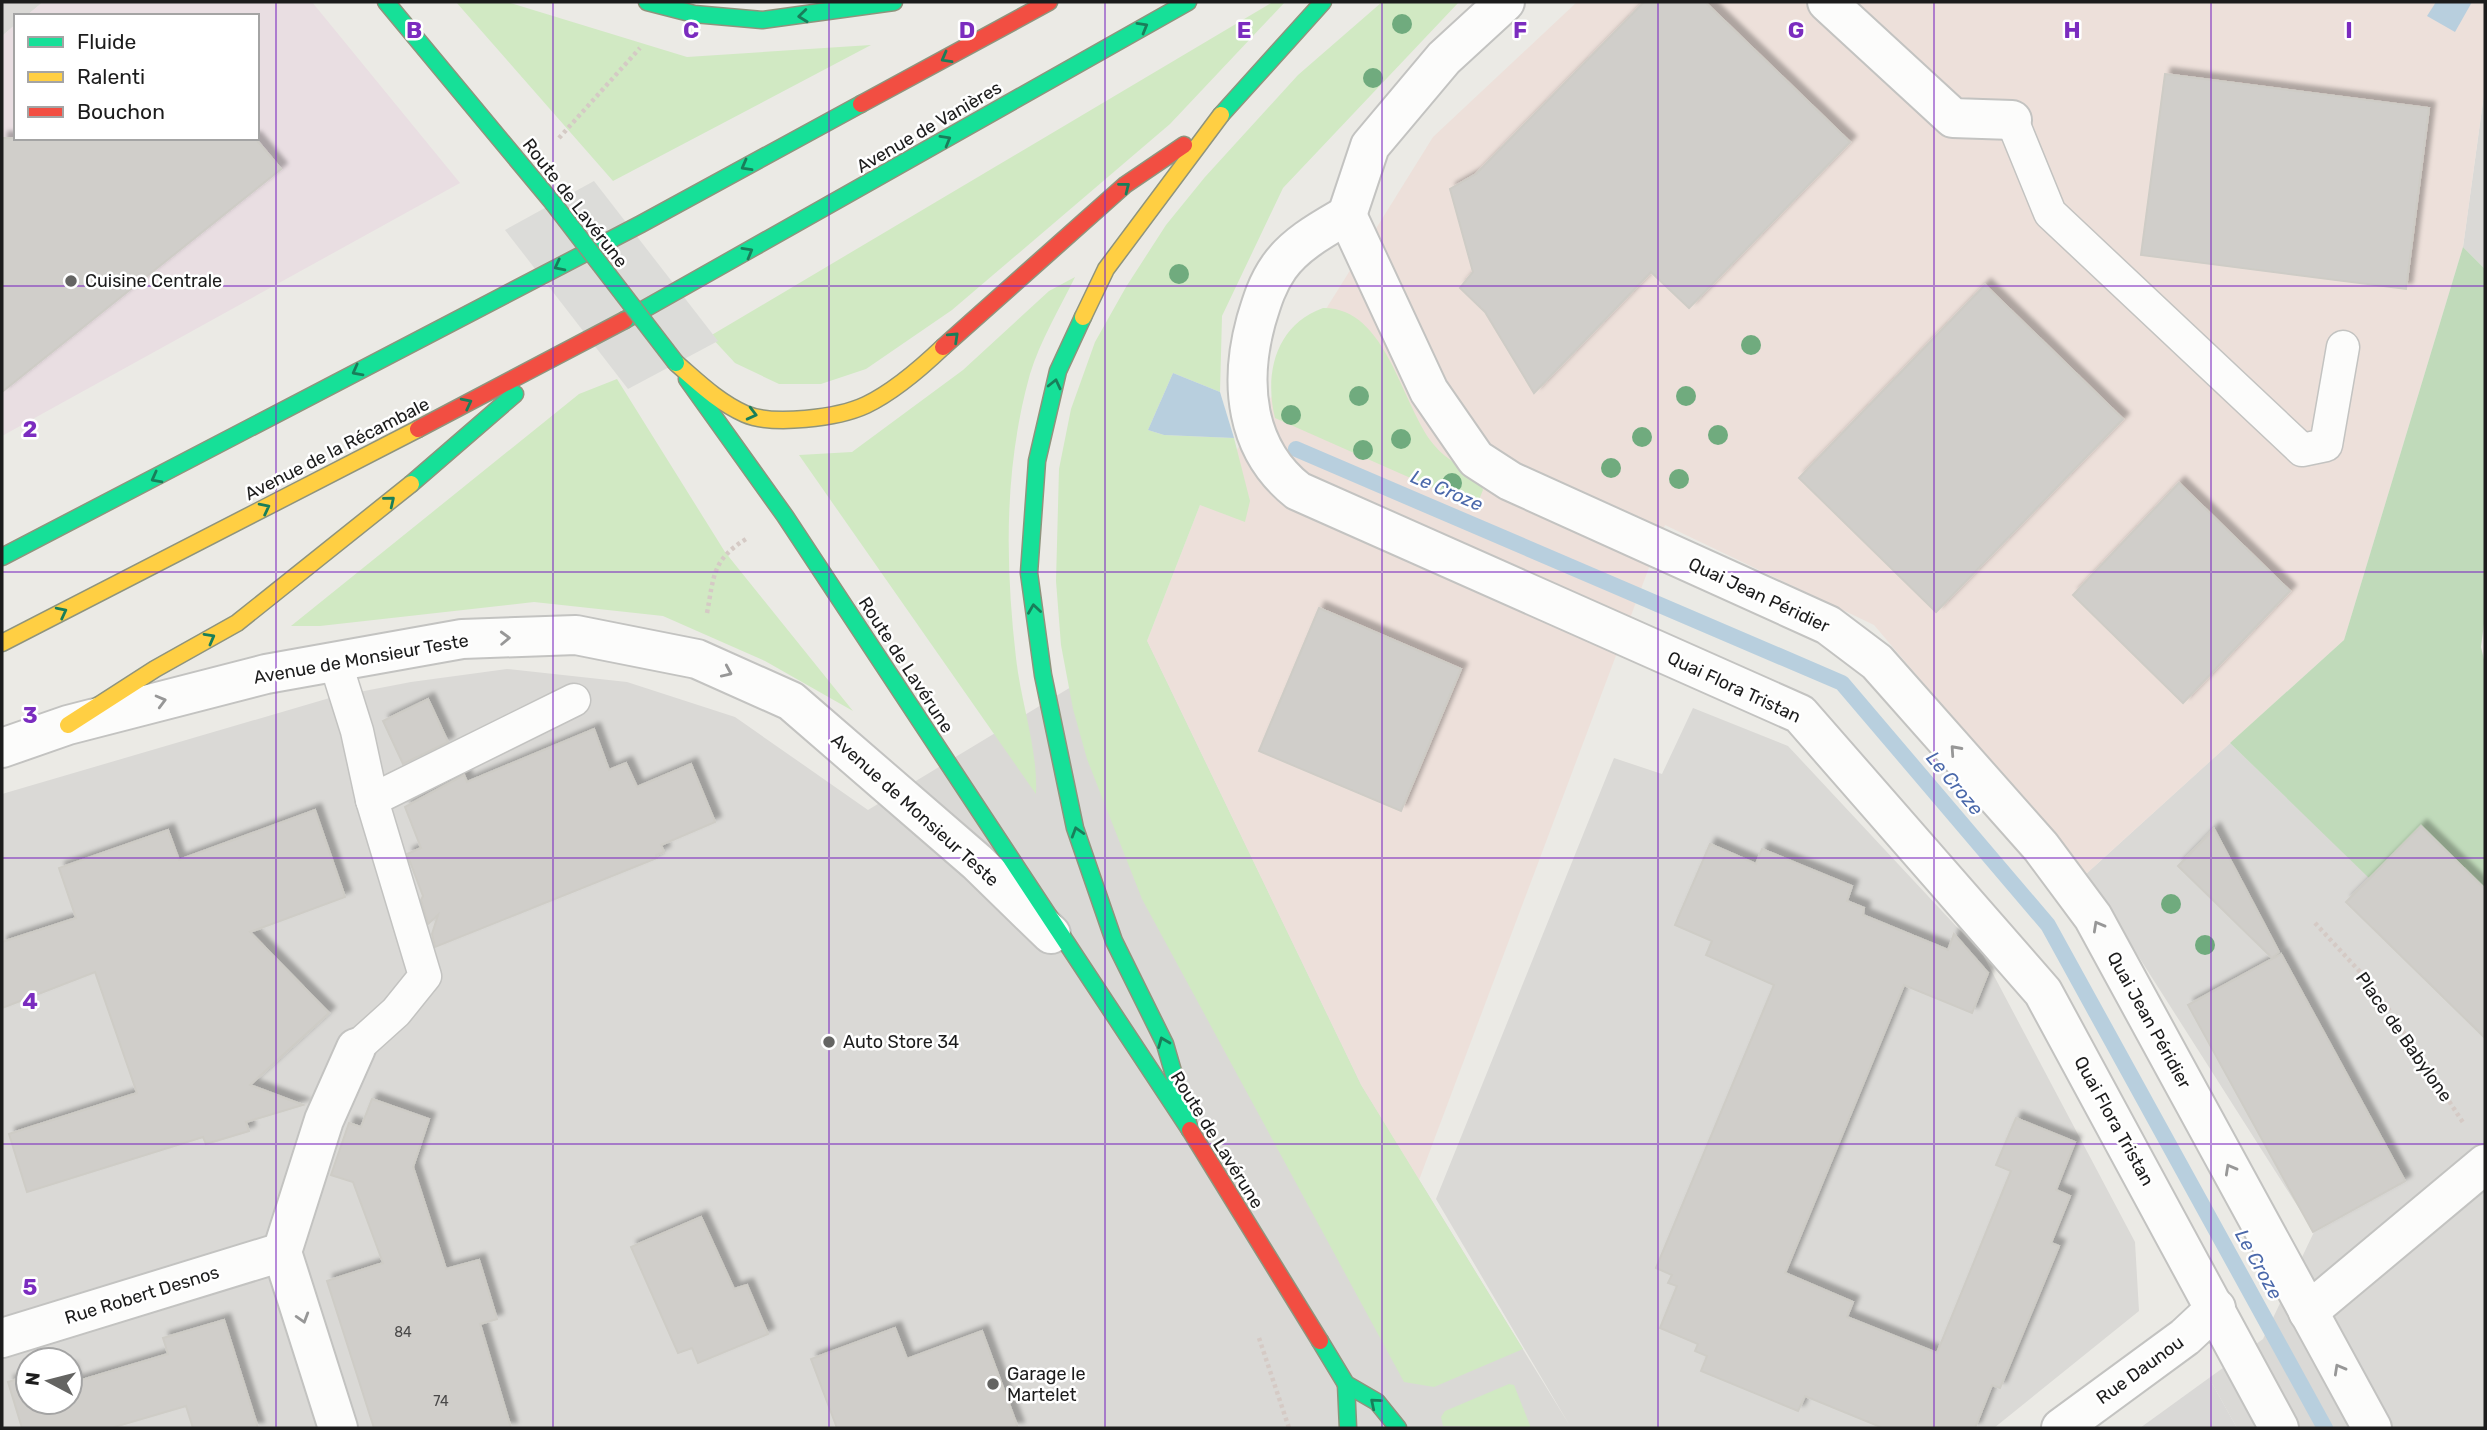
<svg xmlns="http://www.w3.org/2000/svg" width="2487" height="1430" viewBox="0 0 2487 1430" font-family="Rubik,sans-serif">
<defs>
<filter id="shadow"><feDropShadow dx="6" dy="-6" stdDeviation="2" flood-color="#0004"/></filter>
</defs>
<rect width="100%" height="100%" fill="#ebeae5"/>
<g fill="#dad9d6" fill-rule="evenodd">
<path d="M 2,2 L 43,2 L 26,16 L 16,16 L 16,24 L 2,36 Z"/>
<path d="M 2485,87 L 2485,269 L 2463,247 Z"/>
<path d="M 1147,641 L 1361,1085 L 1570,1426 L 1436,1199 L 1614,758 L 1662,774 L 1693,708 L 1788,746 L 1983,955 L 2135,1242 L 2139,1311 L 1994,1428 L 2,1428 L 2,794 L 333,697 L 411,682 L 507,669 L 627,682 L 735,717 L 868,810 ZM 28,1360 L 70,1360 L 70,1402 L 28,1402 Z"/>
<path d="M 2230,743 L 2370,878 L 2421,826 L 2485,888 L 2485,1428 L 2237,1428 L 2209,1378 L 2263,1339 L 2314,1232 L 2086,874 Z"/>
</g>
<path fill="#ede0da" d="M 1577,2 L 2485,2 L 2485,87 L 2463,247 L 2344,640 L 2086,874 L 1874,625 L 1665,525 L 1419,1180 L 1361,1085 L 1147,641 L 1200,505 L 1260,415 L 1433,137 Z"/>
<path fill="#e9dee2" d="M 43,2 L 312,2 L 460,183 L 2,436 L 2,36 L 16,24 L 16,138 L 257,138 L 257,16 L 26,16 Z"/>
<path fill="#d9d8d6" d="M 2209,1378 L 2237,1428 L 2139,1428 L 2140,1428 Z"/>
<g fill="#d1e9c3">
<path d="M 456,2 L 507,2 L 687,57 L 871,45 L 613,181 Z"/>
<path d="M 1273,2 L 1285,2 L 1170,124 L 952,310 L 866,369 L 821,384 L 779,384 L 735,363 L 710,336 Z"/>
<path d="M 1382,2 L 1459,2 L 1283,188 L 1222,316 L 1220,392 L 1173,373 L 1148,430 L 1164,435 L 1234,438 L 1250,501 L 1245,522 L 1200,505 L 1147,641 L 1361,1085 L 1523,1349 L 1434,1387 L 1404,1382 L 1142,899 L 1087,759 L 1073,709 L 1061,645 L 1056,581 L 1059,469 L 1071,409 L 1095,342 L 1126,287 L 1166,225 L 1205,177 L 1298,75 Z"/>
<path d="M 1075,277 C 1060,308 1040,341 1030,374 C 1004,467 1005,562 1016,658 C 1021,703 1038,749 1036,794 L 799,455 L 852,452 L 963,370 L 1049,291 Z"/>
<path d="M 1323,308 C 1387,307 1401,405 1434,445 C 1447,461 1467,469 1481,483 L 1483,490 L 1476,507 L 1275,418 C 1264,373 1276,325 1323,308 Z"/>
<path d="M 617,379 L 725,552 L 853,711 L 765,661 L 663,616 L 534,602 L 320,626 L 291,626 L 579,394 Z"/>
<path d="M 1509,1384 L 1514,1385 L 1531,1428 L 1443,1426 L 1441,1417 L 1445,1411 Z"/>
</g>
<path fill="#c0daba" d="M 2463,247 L 2485,269 L 2485,616 L 2481,647 L 2485,664 L 2485,888 L 2421,826 L 2370,879 L 2230,743 L 2344,640 Z"/>
<g fill="#b8cfde">
<path d="M 2436,2 L 2472,2 L 2455,32 L 2427,16 Z"/>
<path d="M 1173,373 L 1220,392 L 1234,438 L 1164,435 L 1148,430 Z"/>
</g>
<path fill="#dcdcd9" d="M 594,181 L 718,341 L 628,389 L 505,230 Z"/>
<g fill="none" stroke-linecap="round" stroke-linejoin="round">
<path stroke="#b8cfde" stroke-width="16" d="M 1296,449 L 1842,683 L 2048,925 L 2325,1428"/>
</g>
<g fill="#d0ceca" stroke="#ceccc6" stroke-width="2" filter="url(#shadow)">
<path d="M 1644,2 L 1705,2 L 1850,142 L 1689,308 L 1651,272 L 1534,393 L 1485,312 L 1460,288 L 1473,272 L 1450,189 L 1476,174 Z"/>
<path d="M 2165,74 L 2429,108 L 2406,289 L 2141,255 Z"/>
<path d="M 2,138 L 255,138 L 281,169 L 2,392 Z"/>
<path d="M 1985,285 L 2123,419 L 1936,612 L 1799,478 Z"/>
<path d="M 2179,483 L 2290,591 L 2183,703 L 2073,595 Z"/>
<path d="M 1319,608 L 1461,669 L 1401,811 L 1259,751 Z"/>
<path d="M 428,699 L 448,742 L 403,764 L 383,721 Z"/>
<path d="M 594,729 L 609,770 L 626,763 L 637,787 L 691,764 L 715,822 L 661,845 L 664,852 L 656,855 L 657,858 L 435,947 L 432,934 L 438,915 L 428,924 L 421,900 L 423,896 L 407,854 L 421,848 L 405,807 L 464,775 L 467,782 Z"/>
<path d="M 315,810 L 345,897 L 250,932 L 329,1013 L 250,1085 L 303,1105 L 246,1122 L 249,1131 L 206,1144 L 203,1137 L 27,1192 L 9,1134 L 137,1093 L 95,972 L 2,1008 L 2,942 L 76,918 L 59,868 L 168,830 L 179,860 Z"/>
<path d="M 2421,826 L 2485,889 L 2485,1038 L 2346,902 Z"/>
<path d="M 2214,829 L 2279,952 L 2272,958 L 2178,866 Z"/>
<path d="M 1710,844 L 1756,864 L 1762,849 L 1852,886 L 1847,901 L 1864,908 L 1863,915 L 1948,950 L 1954,934 L 1988,973 L 1972,1013 L 1904,985 L 1785,1273 L 1853,1302 L 1847,1317 L 1937,1353 L 2011,1171 L 1996,1165 L 2016,1118 L 2075,1142 L 2056,1190 L 2070,1196 L 2051,1243 L 2059,1246 L 2000,1388 L 1992,1385 L 1975,1428 L 1883,1428 L 1805,1396 L 1798,1411 L 1701,1371 L 1707,1356 L 1695,1351 L 1698,1344 L 1660,1328 L 1677,1286 L 1668,1283 L 1672,1275 L 1656,1268 L 1774,985 L 1706,955 L 1712,941 L 1675,925 Z"/>
<path d="M 2281,954 L 2405,1181 L 2313,1232 L 2188,1005 Z"/>
<path d="M 372,1099 L 429,1119 L 413,1167 L 446,1269 L 479,1260 L 497,1319 L 480,1324 L 511,1428 L 374,1428 L 327,1281 L 383,1263 L 353,1182 L 331,1175 L 349,1123 L 361,1127 Z"/>
<path d="M 701,1217 L 734,1289 L 747,1285 L 768,1334 L 698,1363 L 692,1348 L 678,1353 L 631,1247 Z"/>
<path d="M 224,1320 L 258,1428 L 193,1428 L 186,1406 L 111,1428 L 22,1428 L 8,1382 L 28,1376 L 28,1402 L 70,1402 L 70,1367 L 75,1382 L 168,1354 L 163,1338 Z"/>
<path d="M 895,1328 L 907,1359 L 982,1331 L 1018,1428 L 837,1428 L 811,1359 Z"/>
</g>
<g fill="none" stroke-linecap="round" stroke-linejoin="round">
<g stroke="#c3c3c1" stroke-width="35">
<g id="lane">
<path d="M 2012,120 L 2050,213 L 2302,450 L 2326,445 L 2343,347"/>
<path d="M 335,661 L 357,731 L 372,800"/>
<path d="M 356,1048 L 396,1012 L 425,976 L 372,800 L 574,700"/>
</g>
</g>
<g stroke="#c3c3c1" stroke-width="42">
<g id="street">
<path d="M 1827,2 L 1953,118 L 2012,120"/>
<path d="M 1347,215 C 1323,229 1295,244 1279,267 C 1267,284 1262,301 1256,321 C 1239,383 1245,449 1298,491 L 1800,714 L 2043,992 L 2279,1428"/>
<path d="M 1347,215 L 1429,391 L 1476,459 L 1510,481 L 1828,625 L 1877,662 L 2041,847 L 2093,917 L 2372,1428"/>
<path d="M 1347,215 L 1370,146 L 1444,58 L 1505,2"/>
<path d="M 2,748 L 68,725 L 266,674 L 462,639 L 576,635 L 697,659 L 791,701 L 977,862 L 1051,934"/>
<path d="M 2308,1312 L 2485,1164"/>
<path d="M 2,1338 L 282,1252"/>
<path d="M 338,1428 L 282,1252 L 324,1120 L 356,1048"/>
<path d="M 2061,1428 L 2185,1337 L 2216,1308"/>
</g>
</g>
<g stroke="#8f947d" stroke-width="19">
<g id="fast">
<path d="M 386,2 L 553,203"/>
<path d="M 647,2 L 694,14 L 762,20 L 894,2"/>
<path d="M 1221,115 L 1323,2"/>
<path d="M 1083,317 L 1058,371 L 1037,461 L 1029,573 L 1043,675 L 1075,828 L 1114,941 L 1165,1044 L 1190,1130"/>
<path d="M 625,320 L 1188,2"/>
<path d="M 687,379 L 785,516 L 1190,1130"/>
<path d="M 411,484 L 515,394"/>
<path d="M 2,557 L 641,224 L 861,104"/>
<path d="M 1320,1341 L 1346,1384 L 1377,1402 L 1398,1428"/>
<path d="M 1346,1384 L 1348,1428"/>
</g>
</g>
<g stroke="#8f947d" stroke-width="19">
<g id="slow">
<path d="M 1083,317 L 1106,269 L 1221,115"/>
<path d="M 676,363 C 698,382 718,402 745,414 C 773,426 838,418 866,405 C 893,392 921,368 943,347"/>
<path d="M 2,643 L 418,429"/>
<path d="M 68,725 L 155,669 L 237,623 L 411,484"/>
</g>
</g>
<g stroke="#8f947d" stroke-width="19">
<g id="jam">
<path d="M 861,104 L 1049,2"/>
<path d="M 943,347 L 1125,185 L 1184,145"/>
<path d="M 418,429 L 625,320"/>
<path d="M 1190,1130 L 1320,1341"/>
</g>
</g>
<g stroke="#d5cac5" stroke-width="4.5" stroke-dasharray="3.5 3.5" stroke-linecap="butt">
<path d="M 559,138 L 640,48"/>
<path d="M 707,613 C 714,576 712,560 746,539"/>
<path d="M 2315,923 L 2374,987 L 2464,1124"/>
<path d="M 1259,1338 L 1289,1428"/>
</g>
<use href="#lane" stroke="#fcfcfb" stroke-width="32"/>
<use href="#street" stroke="#fcfcfb" stroke-width="38"/>
<use href="#fast" stroke="#16e098" stroke-width="16"/>
<use href="#slow" stroke="#ffcf43" stroke-width="16"/>
<use href="#jam" stroke="#f24e42" stroke-width="16"/>
<g stroke="#8f947d" stroke-width="19" stroke-linecap="butt">
<path id="fast-bridge" d="M 553,203 L 676,363"/>
</g>
<use href="#fast-bridge" stroke="#16e098" stroke-width="16"/>
</g>
<g fill="#70ab7e">
<circle cx="1402" cy="24" r="10"/>
<circle cx="1373" cy="78" r="10"/>
<circle cx="1179" cy="274" r="10"/>
<circle cx="1751" cy="345" r="10"/>
<circle cx="1359" cy="396" r="10"/>
<circle cx="1686" cy="396" r="10"/>
<circle cx="1291" cy="415" r="10"/>
<circle cx="1718" cy="435" r="10"/>
<circle cx="1642" cy="437" r="10"/>
<circle cx="1401" cy="439" r="10"/>
<circle cx="1363" cy="450" r="10"/>
<circle cx="1611" cy="468" r="10"/>
<circle cx="1679" cy="479" r="10"/>
<circle cx="1452" cy="483" r="10"/>
<circle cx="2171" cy="904" r="10"/>
<circle cx="2205" cy="945" r="10"/>
</g>
<defs><path id="oneway-chevron" d="M-2-3.5L2.5 0L-2 3.5" fill="none" stroke-width="1.6" stroke-linecap="round" stroke-linejoin="round" transform="scale(1.75)"/></defs>
<g stroke="#197e5a">
<use href="#oneway-chevron" transform="translate(803 16) rotate(174)"/>
<use href="#oneway-chevron" transform="translate(1143 27) rotate(-30)"/>
<use href="#oneway-chevron" transform="translate(946 58) rotate(151)"/>
<use href="#oneway-chevron" transform="translate(946 140) rotate(-30)"/>
<use href="#oneway-chevron" transform="translate(746 166) rotate(151)"/>
<use href="#oneway-chevron" transform="translate(1125 187) rotate(-38)"/>
<use href="#oneway-chevron" transform="translate(748 252) rotate(-30)"/>
<use href="#oneway-chevron" transform="translate(559 266) rotate(153)"/>
<use href="#oneway-chevron" transform="translate(954 337) rotate(-43)"/>
<use href="#oneway-chevron" transform="translate(357 371) rotate(152)"/>
<use href="#oneway-chevron" transform="translate(1055 384) rotate(-77)"/>
<use href="#oneway-chevron" transform="translate(467 403) rotate(-27)"/>
<use href="#oneway-chevron" transform="translate(752 414) rotate(14)"/>
<use href="#oneway-chevron" transform="translate(156 478) rotate(152)"/>
<use href="#oneway-chevron" transform="translate(390 501) rotate(-39)"/>
<use href="#oneway-chevron" transform="translate(265 508) rotate(-27)"/>
<use href="#oneway-chevron" transform="translate(1034 609) rotate(-98)"/>
<use href="#oneway-chevron" transform="translate(62 612) rotate(-27)"/>
<use href="#oneway-chevron" transform="translate(210 638) rotate(-29)"/>
<use href="#oneway-chevron" transform="translate(1077 832) rotate(-107)"/>
<use href="#oneway-chevron" transform="translate(1163 1042) rotate(-112)"/>
<use href="#oneway-chevron" transform="translate(1375 1403) rotate(-140)"/>
</g>
<g stroke="#979797">
<use href="#oneway-chevron" transform="translate(505 638) rotate(-2)"/>
<use href="#oneway-chevron" transform="translate(727 672) rotate(24)"/>
<use href="#oneway-chevron" transform="translate(161 701) rotate(-15)"/>
<use href="#oneway-chevron" transform="translate(1955 750) rotate(-132)"/>
<use href="#oneway-chevron" transform="translate(2098 926) rotate(-119)"/>
<use href="#oneway-chevron" transform="translate(2230 1169) rotate(-119)"/>
<use href="#oneway-chevron" transform="translate(303 1318) rotate(73)"/>
<use href="#oneway-chevron" transform="translate(2339 1369) rotate(-119)"/>
</g>
<path fill="none" stroke="#7b2cbf" stroke-width="2" stroke-opacity="0.55" d="M 276,2 L 276,1428M 553,2 L 553,1428M 829,2 L 829,1428M 1105,2 L 1105,1428M 1382,2 L 1382,1428M 1658,2 L 1658,1428M 1934,2 L 1934,1428M 2211,2 L 2211,1428M 2,286 L 2485,286M 2,572 L 2485,572M 2,858 L 2485,858M 2,1144 L 2485,1144"/>
<g fill="#646462" stroke="#fff" stroke-width="2.5">
<circle cx="71" cy="281" r="7"/>
<circle cx="829" cy="1042" r="7"/>
<circle cx="993" cy="1384" r="7"/>
</g>
<g text-anchor="middle" stroke-width="5" stroke-linejoin="round" paint-order="stroke">
<g font-size="14" fill="#494848">
<text x="403" y="1337">84</text>
<text x="441" y="1406">74</text>
</g>
<g font-size="18" fill="#1c1c1c" stroke="#fff">
<text transform="translate(929 127) rotate(-30)" y="6">Avenue de Vanières</text>
<text transform="translate(575 203) rotate(52)" y="6">Route de Lavérune</text>
<text transform="translate(337 449) rotate(-27)" y="6">Avenue de la Récambale</text>
<text transform="translate(1759 595) rotate(25)" y="6">Quai Jean Péridier</text>
<text transform="translate(361 659) rotate(-10)" y="6">Avenue de Monsieur Teste</text>
<text transform="translate(906 665) rotate(57)" y="6">Route de Lavérune</text>
<text transform="translate(1734 687) rotate(25)" y="6">Quai Flora Tristan</text>
<text transform="translate(915 810) rotate(42)" y="6">Avenue de Monsieur Teste</text>
<text transform="translate(2149 1020) rotate(61)" y="6">Quai Jean Péridier</text>
<text transform="translate(2404 1037) rotate(55)" y="6">Place de Babylone</text>
<text transform="translate(2114 1121) rotate(61)" y="6">Quai Flora Tristan</text>
<text transform="translate(1217 1140) rotate(58)" y="6">Route de Lavérune</text>
<text transform="translate(142 1295) rotate(-17)" y="6">Rue Robert Desnos</text>
<text transform="translate(2140 1370) rotate(-36)" y="6">Rue Daunou</text>
</g>
<g font-size="18" fill="#1c1c1c" stroke="#fff" text-anchor="start">
<text x="85" y="287">Cuisine Centrale</text>
<text x="843" y="1048">Auto Store 34</text>
<text x="1007" y="1380">Garage le<tspan x="1007" dy="21">Martelet</tspan></text>
</g>
<g font-size="19" font-style="italic" fill="#4a68aa" stroke="#fff">
<text transform="translate(1447 490) rotate(23)" y="7">Le Croze</text>
<text transform="translate(1955 783) rotate(50)" y="7">Le Croze</text>
<text transform="translate(2259 1264) rotate(61)" y="7">Le Croze</text>
</g>
</g>
<g font-size="23" text-anchor="middle" font-weight="bold" fill="#7b2cbf" stroke="#fff" stroke-width="5" stroke-linejoin="round" paint-order="stroke">
<text x="414" y="38">B</text>
<text x="691" y="38">C</text>
<text x="967" y="38">D</text>
<text x="1244" y="38">E</text>
<text x="1520" y="38">F</text>
<text x="1796" y="38">G</text>
<text x="2072" y="38">H</text>
<text x="2349" y="38">I</text>
<text x="30" y="437">2</text>
<text x="30" y="723">3</text>
<text x="30" y="1009">4</text>
<text x="30" y="1295">5</text>
</g>
<rect width="2487" height="1430" fill="none" stroke="#1c1c1c" stroke-width="7"/>
<rect x="14" y="14" width="245" height="126" fill="#ffffff" stroke="#a4a4a4" stroke-width="2"/>
<rect x="28" y="37" width="35" height="10" fill="#16e098" stroke="#a4a4a4" stroke-width="2"/>
<text x="77" y="49" font-size="21" fill="#1c1c1c">Fluide</text>
<rect x="28" y="72" width="35" height="10" fill="#ffcf43" stroke="#a4a4a4" stroke-width="2"/>
<text x="77" y="84" font-size="21" fill="#1c1c1c">Ralenti</text>
<rect x="28" y="107" width="35" height="10" fill="#f24e42" stroke="#a4a4a4" stroke-width="2"/>
<text x="77" y="119" font-size="21" fill="#1c1c1c">Bouchon</text>
<g transform="translate(49 1381) rotate(277)"><circle r="33" fill="#ffffff" stroke="#a4a4a4" stroke-width="2"/>
<path d="M0-5L12 26L0 18L-12 26Z" fill="#646462"/>
<text y="-10" font-size="19" font-weight="bold" text-anchor="middle" fill="#1c1c1c">N</text>
</g>
</svg>
